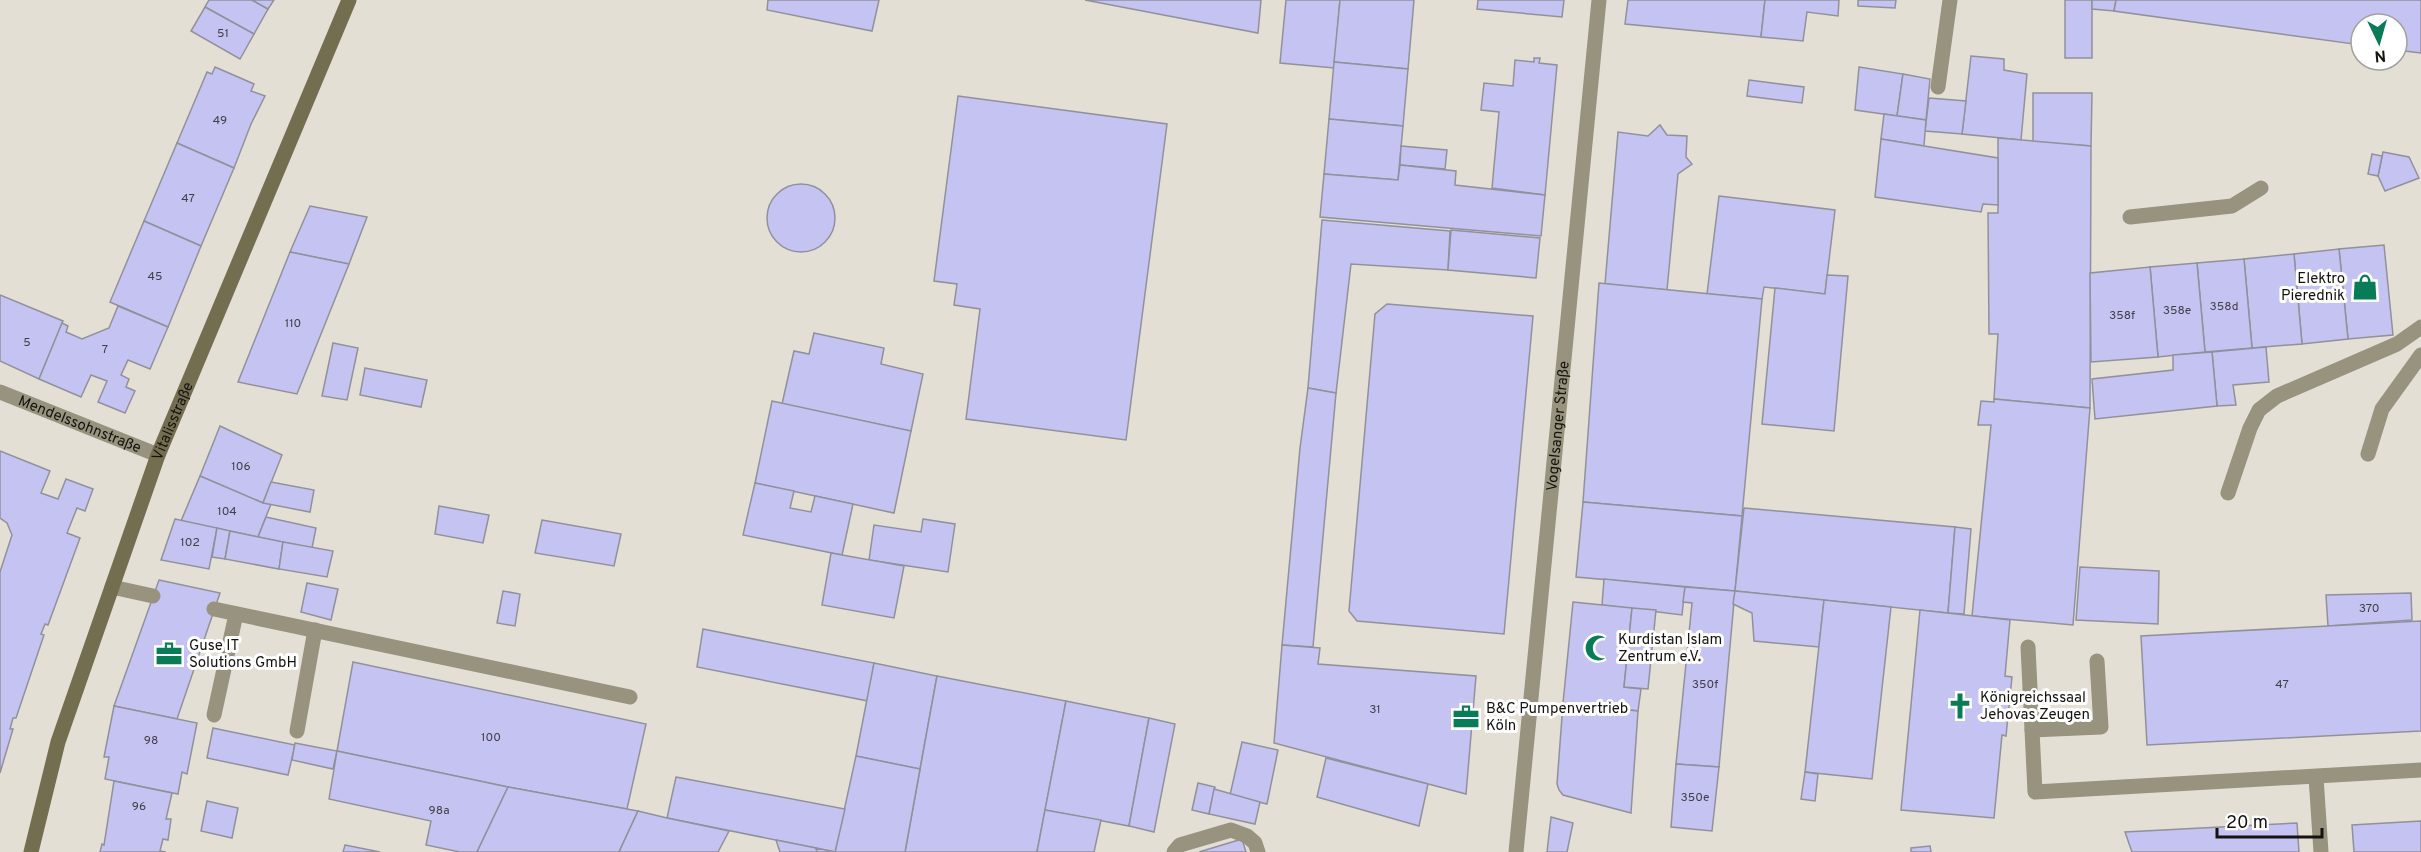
<svg xmlns="http://www.w3.org/2000/svg" width="2421" height="852" viewBox="0 0 2421 852" font-family="Overpass,sans-serif">
<rect width="100%" height="100%" fill="#e4dfd4"/>
<g fill="#c4c3f2" stroke="#91919c" stroke-width="1.5">
<path d="M 209,0 L 252,0 L 268,9 L 254,34 L 205,7 Z"/>
<path d="M 252,0 L 274,0 L 268,9 Z"/>
<path d="M 768,0 L 879,0 L 872,31 L 767,10 Z"/>
<path d="M 1085,0 L 1261,0 L 1258,33 Z"/>
<path d="M 1286,0 L 1340,0 L 1334,68 L 1280,63 Z"/>
<path d="M 1340,0 L 1414,0 L 1408,69 L 1334,62 Z"/>
<path d="M 1478,0 L 1564,0 L 1562,17 L 1477,9 Z"/>
<path d="M 1628,0 L 1765,0 L 1761,37 L 1625,24 Z"/>
<path d="M 1765,0 L 1839,0 L 1838,16 L 1807,12 L 1803,41 L 1761,37 Z"/>
<path d="M 1858,0 L 1896,0 L 1895,8 L 1858,6 Z"/>
<rect x="2065" y="0" width="27" height="58"/>
<path d="M 2092,0 L 2116,0 L 2114,11 L 2092,9 Z"/>
<path d="M 2116,0 L 2421,0 L 2421,53 L 2397,50 L 2397,24 L 2361,24 L 2361,45 L 2114,11 Z"/>
<path d="M 205,7 L 254,34 L 240,59 L 191,31 Z"/>
<path d="M 1971,56 L 2004,59 L 2004,70 L 2027,74 L 2021,140 L 1962,134 Z"/>
<path d="M 1534,58 L 1540,58 L 1539,63 L 1557,65 L 1545,195 L 1492,188 L 1499,112 L 1481,110 L 1484,83 L 1513,86 L 1515,60 L 1534,62 Z"/>
<path d="M 1334,62 L 1408,69 L 1403,126 L 1329,119 Z"/>
<path d="M 215,67 L 254,84 L 251,91 L 265,96 L 251,124 L 234,168 L 177,143 L 207,72 L 212,74 Z"/>
<path d="M 1859,67 L 1903,74 L 1897,116 L 1855,110 Z"/>
<path d="M 1903,74 L 1930,79 L 1926,120 L 1897,116 Z"/>
<path d="M 1749,80 L 1804,87 L 1802,103 L 1747,96 Z"/>
<path d="M 2033,93 L 2092,93 L 2091,146 L 2033,142 Z"/>
<path d="M 958,96 L 1167,124 L 1126,440 L 966,419 L 980,309 L 954,305 L 957,284 L 934,281 Z"/>
<path d="M 1929,98 L 1966,101 L 1962,134 L 1925,131 Z"/>
<path d="M 1884,114 L 1926,120 L 1924,146 L 1881,139 Z"/>
<path d="M 1329,119 L 1403,126 L 1398,180 L 1324,174 Z"/>
<path d="M 1660,125 L 1667,135 L 1687,136 L 1686,157 L 1692,164 L 1678,174 L 1667,290 L 1605,284 L 1618,132 L 1648,136 Z"/>
<path d="M 1998,138 L 2091,146 L 2090,408 L 1994,399 L 1998,334 L 1989,334 L 1988,213 L 1998,213 Z"/>
<path d="M 1881,139 L 1998,158 L 1998,205 L 1983,204 L 1981,212 L 1875,197 Z"/>
<path d="M 177,143 L 234,168 L 201,246 L 144,221 Z"/>
<path d="M 1401,146 L 1447,150 L 1445,169 L 1400,165 Z"/>
<path d="M 2383,152 L 2409,157 L 2419,178 L 2385,191 L 2378,176 Z"/>
<path d="M 2372,154 L 2382,156 L 2378,176 L 2368,174 Z"/>
<path d="M 1400,165 L 1456,171 L 1455,185 L 1545,195 L 1541,236 L 1320,217 L 1324,174 L 1398,180 Z"/>
<circle cx="801" cy="218" r="34"/>
<path d="M 1719,196 L 1835,210 L 1825,294 L 1764,287 L 1762,299 L 1707,294 Z"/>
<path d="M 310,206 L 367,217 L 349,264 L 290,252 Z"/>
<path d="M 1322,220 L 1450,231 L 1448,270 L 1351,264 L 1336,393 L 1308,388 Z"/>
<path d="M 144,221 L 201,246 L 168,327 L 110,302 Z"/>
<path d="M 1451,230 L 1540,238 L 1536,278 L 1448,270 Z"/>
<path d="M 2384,245 L 2393,335 L 2348,339 L 2339,249 Z"/>
<path d="M 2339,249 L 2348,339 L 2302,344 L 2294,254 Z"/>
<path d="M 290,252 L 349,264 L 297,394 L 238,382 Z"/>
<path d="M 2294,254 L 2302,344 L 2252,348 L 2244,259 Z"/>
<path d="M 2244,259 L 2252,348 L 2205,352 L 2197,263 Z"/>
<path d="M 2197,263 L 2205,352 L 2158,357 L 2150,267 Z"/>
<path d="M 2150,267 L 2158,357 L 2091,362 L 2090,273 Z"/>
<path d="M 1827,275 L 1848,276 L 1834,431 L 1762,424 L 1775,288 L 1825,294 Z"/>
<path d="M 1599,283 L 1762,299 L 1742,516 L 1583,502 Z"/>
<path d="M 0,295 L 63,321 L 39,379 L 0,361 Z"/>
<path d="M 1387,304 L 1533,316 L 1504,634 L 1357,621 L 1349,611 L 1375,314 Z"/>
<path d="M 118,306 L 168,327 L 150,369 L 128,360 L 121,375 L 129,379 L 126,387 L 135,391 L 125,413 L 98,402 L 107,381 L 91,375 L 81,397 L 39,379 L 62,323 L 68,326 L 66,332 L 82,339 L 109,328 Z"/>
<path d="M 814,333 L 884,348 L 881,364 L 923,374 L 911,431 L 782,404 L 794,351 L 809,354 Z"/>
<path d="M 333,343 L 358,348 L 347,400 L 322,396 Z"/>
<path d="M 2266,347 L 2269,382 L 2233,385 L 2236,405 L 2217,406 L 2212,352 Z"/>
<path d="M 2212,352 L 2217,406 L 2095,419 L 2092,379 L 2173,370 L 2173,355 Z"/>
<path d="M 365,368 L 427,380 L 421,407 L 360,395 Z"/>
<path d="M 1308,388 L 1336,393 L 1313,647 L 1282,645 L 1300,448 Z"/>
<path d="M 1994,399 L 2090,408 L 2073,625 L 1972,616 L 1991,425 L 1978,425 L 1981,401 L 1994,402 Z"/>
<path d="M 772,401 L 911,431 L 894,513 L 755,483 Z"/>
<path d="M 220,426 L 282,455 L 263,503 L 200,476 Z"/>
<path d="M 0,451 L 50,471 L 41,493 L 58,499 L 66,479 L 93,489 L 85,511 L 77,508 L 67,533 L 80,538 L 48,625 L 45,624 L 41,634 L 44,635 L 16,718 L 13,718 L 10,729 L 13,729 L 0,773 L 0,572 L 12,535 L 7,523 L 0,518 Z"/>
<path d="M 200,476 L 263,503 L 271,504 L 258,537 L 181,521 Z"/>
<path d="M 271,482 L 314,490 L 310,512 L 263,503 Z"/>
<path d="M 755,483 L 794,491 L 790,508 L 811,512 L 815,496 L 853,504 L 842,555 L 743,535 Z"/>
<path d="M 1583,502 L 1742,516 L 1735,591 L 1576,577 Z"/>
<path d="M 439,506 L 489,515 L 483,543 L 435,534 Z"/>
<path d="M 1744,508 L 1955,527 L 1948,613 L 1735,591 Z"/>
<path d="M 266,517 L 316,528 L 312,548 L 258,537 Z"/>
<path d="M 175,519 L 217,528 L 209,569 L 161,560 Z"/>
<path d="M 923,519 L 955,524 L 948,572 L 869,560 L 874,525 L 921,532 Z"/>
<path d="M 542,520 L 621,534 L 614,566 L 535,553 Z"/>
<path d="M 1955,527 L 1971,529 L 1964,614 L 1948,613 Z"/>
<path d="M 217,528 L 230,531 L 225,559 L 212,557 Z"/>
<path d="M 230,531 L 283,542 L 279,569 L 225,559 Z"/>
<path d="M 283,542 L 333,551 L 327,577 L 279,569 Z"/>
<path d="M 831,553 L 904,566 L 894,618 L 822,605 Z"/>
<path d="M 2080,567 L 2159,571 L 2158,624 L 2076,620 Z"/>
<path d="M 1604,579 L 1685,587 L 1682,615 L 1602,605 Z"/>
<path d="M 159,580 L 220,593 L 177,719 L 114,706 Z"/>
<path d="M 307,583 L 338,589 L 331,620 L 301,612 Z"/>
<path d="M 1685,587 L 1735,591 L 1719,767 L 1676,764 L 1692,603 L 1683,602 Z"/>
<path d="M 503,591 L 520,594 L 515,626 L 497,623 Z"/>
<path d="M 1735,591 L 1824,600 L 1819,647 L 1754,641 L 1752,613 L 1733,604 Z"/>
<path d="M 2411,593 L 2412,620 L 2328,626 L 2326,595 Z"/>
<path d="M 1824,600 L 1891,607 L 1872,779 L 1805,772 Z"/>
<path d="M 1573,602 L 1632,608 L 1624,687 L 1641,689 L 1638,711 L 1563,703 Z"/>
<path d="M 1632,608 L 1656,610 L 1648,689 L 1624,687 Z"/>
<path d="M 1920,610 L 2010,620 L 2005,676 L 2012,677 L 2006,736 L 2002,735 L 1994,818 L 1901,810 Z"/>
<path d="M 2421,621 L 2421,731 L 2147,745 L 2141,636 Z"/>
<path d="M 703,629 L 874,663 L 868,701 L 697,667 Z"/>
<path d="M 1282,645 L 1320,648 L 1318,664 L 1476,676 L 1466,794 L 1274,743 Z"/>
<path d="M 353,662 L 646,724 L 627,809 L 508,787 L 337,751 Z"/>
<path d="M 874,663 L 937,676 L 920,769 L 856,756 Z"/>
<path d="M 937,676 L 1066,701 L 1037,852 L 905,852 Z"/>
<path d="M 1066,701 L 1149,718 L 1129,826 L 1045,810 Z"/>
<path d="M 1563,703 L 1638,711 L 1631,813 L 1563,795 L 1559,790 L 1557,784 Z"/>
<path d="M 114,706 L 197,723 L 187,774 L 182,772 L 178,794 L 105,779 L 109,757 L 104,757 Z"/>
<path d="M 1149,718 L 1175,724 L 1154,832 L 1129,826 Z"/>
<path d="M 213,728 L 295,745 L 288,775 L 207,758 Z"/>
<path d="M 1242,742 L 1278,750 L 1267,804 L 1230,795 Z"/>
<path d="M 295,743 L 337,751 L 333,769 L 292,760 Z"/>
<path d="M 337,751 L 508,787 L 477,852 L 460,852 L 426,845 L 431,821 L 329,799 Z"/>
<path d="M 856,756 L 920,769 L 905,852 L 835,852 Z"/>
<path d="M 1326,758 L 1428,784 L 1419,826 L 1317,797 Z"/>
<path d="M 1676,764 L 1719,767 L 1712,831 L 1671,827 Z"/>
<path d="M 1805,772 L 1818,774 L 1815,801 L 1801,799 Z"/>
<path d="M 676,777 L 845,809 L 835,852 L 667,818 Z"/>
<path d="M 114,781 L 172,793 L 166,819 L 171,819 L 168,840 L 163,839 L 160,851 L 166,852 L 100,852 L 102,844 L 104,845 Z"/>
<path d="M 1198,783 L 1215,787 L 1209,814 L 1192,810 Z"/>
<path d="M 508,787 L 627,809 L 638,811 L 619,852 L 477,852 Z"/>
<path d="M 1214,789 L 1260,802 L 1255,824 L 1209,814 Z"/>
<path d="M 207,801 L 238,808 L 232,838 L 201,831 Z"/>
<path d="M 1045,810 L 1101,820 L 1094,852 L 1037,852 Z"/>
<path d="M 638,811 L 667,818 L 729,831 L 718,852 L 619,852 Z"/>
<path d="M 1551,817 L 1573,823 L 1567,852 L 1547,852 Z"/>
<path d="M 2421,821 L 2421,852 L 2354,852 L 2352,825 Z"/>
<path d="M 2297,823 L 2299,852 L 2132,852 L 2125,832 Z"/>
<path d="M 1242,839 L 1246,852 L 1199,852 Z"/>
<path d="M 776,840 L 816,848 L 817,852 L 780,852 Z"/>
<path d="M 345,845 L 380,852 L 343,852 Z"/>
<path d="M 1930,846 L 1931,852 L 1911,852 L 1911,848 Z"/>
<path d="M 816,848 L 835,852 L 817,852 Z"/>
</g>
<g fill="none" stroke-linecap="round" stroke-linejoin="round">
<g stroke="#97937f" stroke-width="15">
<path d="M 1938,87 L 1950,0"/>
<path d="M 2130,217 L 2232,206 L 2261,188"/>
<path d="M 2368,454 L 2382,409 L 2421,355"/>
<path d="M 2228,493 L 2250,428 L 2259,410 L 2277,396 L 2397,344 L 2421,327"/>
<path d="M 112,587 L 153,596"/>
<path d="M 214,609 L 630,697"/>
<path d="M 2028,647 L 2035,792 L 2421,770"/>
<path d="M 214,715 L 236,614"/>
<path d="M 2032,730 L 2101,727 L 2097,661"/>
<path d="M 297,731 L 315,630"/>
<path d="M 2316,777 L 2321,852"/>
<path d="M 1174,852 L 1180,845 L 1231,830 L 1247,836 L 1255,843 L 1258,852"/>
<path id="s1" d="M 1516,852 L 1599,0"/>
</g>
<path stroke="#97937f" stroke-width="15" id="s2" d="M 0,392 L 158,455"/>
<path stroke="#746e51" stroke-width="15" id="s3" d="M 31,852 L 58,742 L 158,455 L 349,0"/>
</g>
<defs>
<g id="shop-bare" transform="scale(2.07)"><path d="M-5-2.5h2.3a2.7 3.5 0 0 1 5.4 0H5L5.5 6h-11ZM-1.5-2.5h3a1.5 2.3 0 0 0-3 0Z" fill="#087b57" stroke="#fff" stroke-width="2.5" paint-order="stroke"/></g>
<g id="mosque-bare" transform="scale(2.07)"><path d="M3.5-4.9A6 6 0 1 0 3.5 4.9A5 5 0 1 1 3.5-4.9Z" fill="#087b57" stroke="#fff" stroke-width="2.5" paint-order="stroke"/></g>
<g id="office-bare" transform="scale(2.07)"><path d="M-6-3h4V-5.5h4V-3h4V5H-6ZM-1-4.5V-3h2v-1.5ZM-6 0V1H6V0Z" fill="#087b57" stroke="#fff" stroke-width="2.5" paint-order="stroke"/></g>
<g id="church-bare" transform="scale(2.07)"><path d="M-1.2-6h2.4v3.5h3.3v2.4h-3.3V6h-2.4V-.1h-3.3v-2.4h3.3Z" fill="#087b57" stroke="#fff" stroke-width="2.5" paint-order="stroke"/></g>
</defs>
<g fill-rule="evenodd">
<use href="#shop-bare" x="2365" y="287"/>
<use href="#mosque-bare" x="1598" y="648"/>
<use href="#office-bare" x="169" y="654"/>
<use href="#church-bare" x="1960" y="706"/>
<use href="#office-bare" x="1466" y="717"/>
</g>
<g text-anchor="middle" stroke-width="6" stroke-linejoin="round" paint-order="stroke">
<g font-size="12" fill="#413f48">
<text x="223" y="37">51</text>
<text x="220" y="124">49</text>
<text x="188" y="202">47</text>
<text x="155" y="280">45</text>
<text x="2224" y="310">358d</text>
<text x="2177" y="314">358e</text>
<text x="2122" y="319">358f</text>
<text x="293" y="327">110</text>
<text x="27" y="346">5</text>
<text x="105" y="353">7</text>
<text x="241" y="470">106</text>
<text x="227" y="515">104</text>
<text x="190" y="546">102</text>
<text x="2369" y="612">370</text>
<text x="1705" y="688">350f</text>
<text x="2282" y="688">47</text>
<text x="1375" y="713">31</text>
<text x="491" y="741">100</text>
<text x="151" y="744">98</text>
<text x="1695" y="801">350e</text>
<text x="139" y="810">96</text>
<text x="439" y="814">98a</text>
</g>
<g font-size="15" fill="#15130f" stroke="#fff" text-anchor="start">
<text x="2345" y="283" text-anchor="end">Elektro<tspan x="2345" dy="17">Pierednik</tspan></text>
<text x="1618" y="644">Kurdistan Islam<tspan x="1618" dy="17">Zentrum e.V.</tspan></text>
<text x="189" y="650">Guse IT<tspan x="189" dy="17">Solutions GmbH</tspan></text>
<text x="1980" y="702">Königreichssaal<tspan x="1980" dy="17">Jehovas Zeugen</tspan></text>
<text x="1486" y="713">B&amp;C Pumpenvertrieb<tspan x="1486" dy="17">Köln</tspan></text>
</g>
<g font-size="15" fill="#15130f" stroke="#fff">
<text dy="5" stroke="none"><textPath href="#s3" startOffset="454">Vitalisstraße</textPath></text>
<text dy="5" stroke="none"><textPath href="#s2" startOffset="86">Mendelssohnstraße</textPath></text>
<text dy="5" stroke="none"><textPath href="#s1" startOffset="428">Vogelsanger Straße</textPath></text>
</g>
</g>
<g transform="translate(2379 42) rotate(175)"><circle r="28" fill="#ffffff" stroke="#a1a19f" stroke-width="1.5"/>
<path d="M0-4.5L10 22L0 15L-10 22Z" fill="#087b57"/>
<text y="-9" font-size="16" font-weight="bold" text-anchor="middle" fill="#15130f">N</text>
</g>
<path d="M2217 828v9h105v-9" fill="none" stroke="#15130f" stroke-width="3"/>
<text x="2226" y="828" font-size="18" fill="#15130f" stroke="#ffffff" stroke-width="4.5" paint-order="stroke">20 m</text>
</svg>
